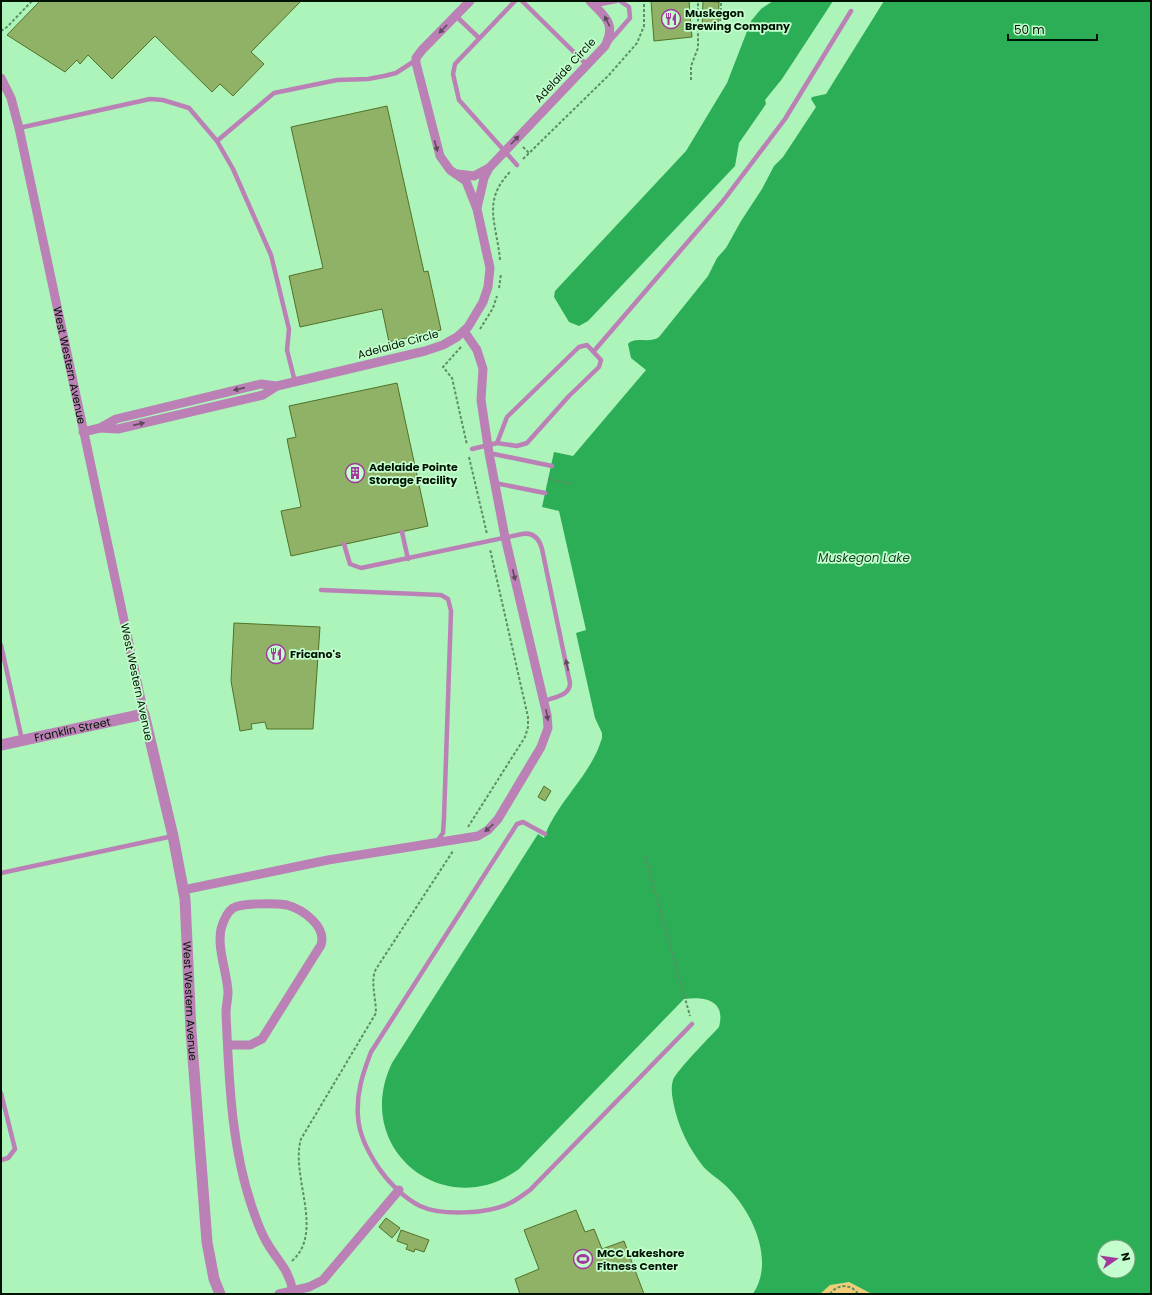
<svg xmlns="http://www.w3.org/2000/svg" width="1152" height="1295" viewBox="0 0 1152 1295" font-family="Poppins,sans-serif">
<rect width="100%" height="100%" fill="#acf4b9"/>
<path fill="#efce77" d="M 849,1282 L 872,1294 L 820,1294 L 830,1285 Z"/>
<g fill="#2bae56" fill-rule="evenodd">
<path d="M 773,1 L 833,1 L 782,79 L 765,100 L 766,104 L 739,143 L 735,166 L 588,321 L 579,326 L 569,322 L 554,297 L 555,291 L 686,151 L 727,83 L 751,21 L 761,9 Z"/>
<path d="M 884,1 L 1151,1 L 1151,1294 L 872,1294 L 849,1282 L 830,1285 L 820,1294 L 753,1294 C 775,1261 753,1214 729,1189 C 721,1180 709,1174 702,1165 C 689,1148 680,1130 675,1110 C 673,1101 670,1090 673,1080 C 677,1070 710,1037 719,1027 C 726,1001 706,996 684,999 L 519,1169 C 444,1224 351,1148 392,1063 L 538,834 L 544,838 C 557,801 591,776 602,738 L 602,733 L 595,718 L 576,633 L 586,630 L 559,511 L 542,507 L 554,452 L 573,456 L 646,370 L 631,358 L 628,344 C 635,336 650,344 659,337 L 708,276 L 717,258 L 726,248 L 741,221 L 762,189 L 774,166 L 783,157 L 816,107 L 811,99 L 812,97 L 826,94 ZM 1104,1247 L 1128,1247 L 1128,1271 L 1104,1271 Z"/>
</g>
<g fill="#8fb267" stroke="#527228">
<path d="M 40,1 L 301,1 L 251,52 L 264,64 L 233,96 L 220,84 L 212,92 L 155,36 L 112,79 L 88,55 L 80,64 L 77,60 L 65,72 L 7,35 Z"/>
<path d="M 651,1 L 689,1 L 692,37 L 654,41 Z"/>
<path d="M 703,1 L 719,2 L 718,28 L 702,27 Z"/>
<path d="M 387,106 L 424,272 L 428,271 L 441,330 L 389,342 L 382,309 L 300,327 L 289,276 L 323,268 L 291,127 Z"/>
<path d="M 397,383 L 428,526 L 291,556 L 281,511 L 301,507 L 287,439 L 296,437 L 289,406 Z"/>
<path d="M 234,623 L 320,627 L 313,729 L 267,729 L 265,722 L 251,724 L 252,729 L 240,731 L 231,681 Z"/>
<path d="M 544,786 L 551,791 L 545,801 L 538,797 Z"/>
<path d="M 576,1210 L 585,1232 L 594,1229 L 602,1249 L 624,1241 L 644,1294 L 520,1294 L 515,1279 L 539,1269 L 524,1230 Z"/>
<path d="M 386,1218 L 400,1228 L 392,1238 L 379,1227 Z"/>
<path d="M 401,1230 L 429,1240 L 424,1252 L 415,1249 L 414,1252 L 406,1249 L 408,1245 L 397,1241 Z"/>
</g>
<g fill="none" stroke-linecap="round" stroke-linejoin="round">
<g stroke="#5e8e66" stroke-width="2" stroke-dasharray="3 2" stroke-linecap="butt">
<path d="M 698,28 L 720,29 L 721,1"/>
<path d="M 1,31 L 7,27 L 32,1"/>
<path d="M 691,80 L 691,66 L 698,48 L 698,1"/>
<path d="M 523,147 L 529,153"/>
<path d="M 523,159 L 609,75 L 637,43 L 644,26 L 644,1"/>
<path d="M 500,260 C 497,224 481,201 511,171"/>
<path d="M 499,288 L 501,274"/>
<path d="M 480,329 L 493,308 L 497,296"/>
<path d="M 461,347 L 443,367 L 452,378 L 467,445"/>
<path d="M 469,457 L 487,534"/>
<path d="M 548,479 L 573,484"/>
<path d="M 468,827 L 525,737 L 528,727 L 528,717 L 490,549"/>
<path d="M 645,856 L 690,1016"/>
<path d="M 292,1261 C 325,1232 290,1176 301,1139 L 376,1013 C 376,998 370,981 376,969 L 453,851"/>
<path d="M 830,1294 C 837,1284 851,1283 858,1294"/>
<path d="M 1149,1294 L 1151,1292"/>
</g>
<g stroke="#bb80b6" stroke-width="4.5">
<path d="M 515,1 L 455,64 L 453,74 L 459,100 L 517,165"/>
<path d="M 522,1 L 587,65"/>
<path d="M 595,5 L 616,1"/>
<path d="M 456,16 L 479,38"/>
<path d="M 609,42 L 630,18 L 629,7 L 620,1"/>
<path d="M 19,128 L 150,99 L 163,100 L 189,108 L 217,141 L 233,169 L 271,255 L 289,329 L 287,350 L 295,382"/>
<path d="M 217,141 L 274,93 L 337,80 L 368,79 L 384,76 L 396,73 L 416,60"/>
<path d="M 594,351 L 723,201 L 785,119 L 851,11"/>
<path d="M 472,449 L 497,443 L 517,446 L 527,443 L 569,396 L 599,367 L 601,360 L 587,345 L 579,347 L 507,417 L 497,443"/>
<path d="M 489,453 L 552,466"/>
<path d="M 495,483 L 545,493"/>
<path d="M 402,532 L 408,559"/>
<path d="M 344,544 L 350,564 L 361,568 L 522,534 C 533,532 539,538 542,549 L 570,683 C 570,696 554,697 544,701"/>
<path d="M 321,590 L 441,595 L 448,599 L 451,611 L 444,818 L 443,833 L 437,841"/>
<path d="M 1,645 L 22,740"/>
<path d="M 545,834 L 523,822 L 517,824 L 371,1052 C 363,1073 356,1093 358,1117 C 359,1135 368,1152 378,1167 C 388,1182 404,1198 420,1206 C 441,1216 489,1214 510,1203 C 517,1200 523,1195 530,1190 L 692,1024"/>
<path d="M 1,873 L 173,836"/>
<path d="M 1,1093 L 15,1149 L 8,1158 L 1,1160"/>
</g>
<g stroke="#bb80b6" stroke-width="9">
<path id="s1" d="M 1,78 L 11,98 L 19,128 L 144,714"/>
<path d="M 458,174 L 474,176 L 489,168"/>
<path d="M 477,208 L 484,178 L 489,168 L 605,46 C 617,23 604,16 590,1"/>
<path d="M 100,428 L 118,429 L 263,395 L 277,386"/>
<path d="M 83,432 L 100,428 L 116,419 L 261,384 L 277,386 L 425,351 L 443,345 L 457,337 L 468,327 L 483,302 L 488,287 L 490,268 L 477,209 L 466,181 L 450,170 L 440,156 L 416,63 L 416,58 L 422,50 L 470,1"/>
<path d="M 183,890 L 328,860 L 478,836 L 488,830 L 498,819 L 541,747 L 548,728 L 547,715 L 505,537 L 489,453 L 481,400 L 483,369 L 477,350 L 464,331"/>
<path d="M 228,1045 L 250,1045 L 262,1039 L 321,945 C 327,926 302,909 287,905 C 276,903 241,903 233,908 C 226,913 223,922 221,929 C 217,949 227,972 228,992 C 228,999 226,1006 226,1013 C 229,1080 231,1147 253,1210 C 257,1221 260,1231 266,1241 C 277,1261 288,1267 293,1291"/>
<path d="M 279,1294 L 309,1287 L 323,1280 L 399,1190"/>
</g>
<path stroke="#bb80b6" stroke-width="11" id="s2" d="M 1,745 L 144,714 L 173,836 L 185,899 L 191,1031 L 207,1242 L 214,1279 L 220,1294"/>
</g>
<defs><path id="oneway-solid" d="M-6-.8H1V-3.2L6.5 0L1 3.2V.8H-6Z"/></defs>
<g fill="#5e4a5c">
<use href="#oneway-solid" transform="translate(607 21) rotate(-117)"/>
<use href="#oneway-solid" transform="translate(443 29) rotate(134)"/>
<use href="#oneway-solid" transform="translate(515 140) rotate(-46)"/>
<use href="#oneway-solid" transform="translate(436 146) rotate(74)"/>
<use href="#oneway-solid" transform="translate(239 389) rotate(167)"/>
<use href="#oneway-solid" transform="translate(139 424) rotate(-13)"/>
<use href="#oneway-solid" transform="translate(514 575) rotate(77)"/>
<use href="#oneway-solid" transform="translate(567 665) rotate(-102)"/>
<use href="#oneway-solid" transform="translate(547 715) rotate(80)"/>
<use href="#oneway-solid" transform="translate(489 828) rotate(138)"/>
</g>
<defs>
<g id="restaurant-ring" transform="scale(1)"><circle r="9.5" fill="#c4fece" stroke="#a23a9e" stroke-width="1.5"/><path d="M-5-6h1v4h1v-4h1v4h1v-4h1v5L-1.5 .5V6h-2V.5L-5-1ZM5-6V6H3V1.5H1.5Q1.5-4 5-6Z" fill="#a23a9e"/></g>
<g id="building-ring" transform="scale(1)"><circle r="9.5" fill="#c4fece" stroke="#a23a9e" stroke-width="1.5"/><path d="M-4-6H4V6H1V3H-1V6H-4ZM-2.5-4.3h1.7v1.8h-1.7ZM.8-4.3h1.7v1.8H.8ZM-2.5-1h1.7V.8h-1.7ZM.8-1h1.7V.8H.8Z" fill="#a23a9e"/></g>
<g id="stadium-ring" transform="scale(1)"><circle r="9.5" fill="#c4fece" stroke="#a23a9e" stroke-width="1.5"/><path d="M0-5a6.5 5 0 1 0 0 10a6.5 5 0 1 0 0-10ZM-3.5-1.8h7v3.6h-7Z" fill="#a23a9e"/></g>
</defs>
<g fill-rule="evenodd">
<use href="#restaurant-ring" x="671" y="19"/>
<use href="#building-ring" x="355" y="473"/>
<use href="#restaurant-ring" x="276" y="654"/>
<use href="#stadium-ring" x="583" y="1259"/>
</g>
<g text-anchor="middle" stroke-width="3.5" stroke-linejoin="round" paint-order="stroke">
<g font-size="11" font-weight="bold" fill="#001302" stroke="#c4fece" text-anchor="start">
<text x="685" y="17">Muskegon<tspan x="685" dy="13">Brewing Company</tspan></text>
<text x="369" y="471">Adelaide Pointe<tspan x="369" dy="13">Storage Facility</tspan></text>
<text x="290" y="658">Fricano's</text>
<text x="597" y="1257">MCC Lakeshore<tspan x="597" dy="13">Fitness Center</tspan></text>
</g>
<g font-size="11" fill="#001302" stroke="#c4fece">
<text transform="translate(565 70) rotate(-47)" y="4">Adelaide Circle</text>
<text transform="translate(398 344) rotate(-15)" y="4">Adelaide Circle</text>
<text dy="4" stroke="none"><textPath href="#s1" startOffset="296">West Western Avenue</textPath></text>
<text transform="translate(137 682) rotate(78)" y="4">West Western Avenue</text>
<text dy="4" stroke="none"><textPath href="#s2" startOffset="73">Franklin Street</textPath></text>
<text dy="4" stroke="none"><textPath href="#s2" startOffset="438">West Western Avenue</textPath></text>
</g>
<g font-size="12" font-style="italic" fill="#164723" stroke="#c4fece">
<text x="864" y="562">Muskegon Lake</text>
</g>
</g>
<rect width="1152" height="1295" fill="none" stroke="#001302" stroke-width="4"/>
<g transform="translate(1116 1259) rotate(77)"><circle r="19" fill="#c4fece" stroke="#76a07c"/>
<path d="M0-3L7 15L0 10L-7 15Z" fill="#a23a9e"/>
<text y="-6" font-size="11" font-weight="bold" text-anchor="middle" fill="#001302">N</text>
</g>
<path d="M1008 34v6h89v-6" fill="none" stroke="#001302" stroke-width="2"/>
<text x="1014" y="34" font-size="12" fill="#001302" stroke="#c4fece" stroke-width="3" paint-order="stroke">50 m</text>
</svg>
